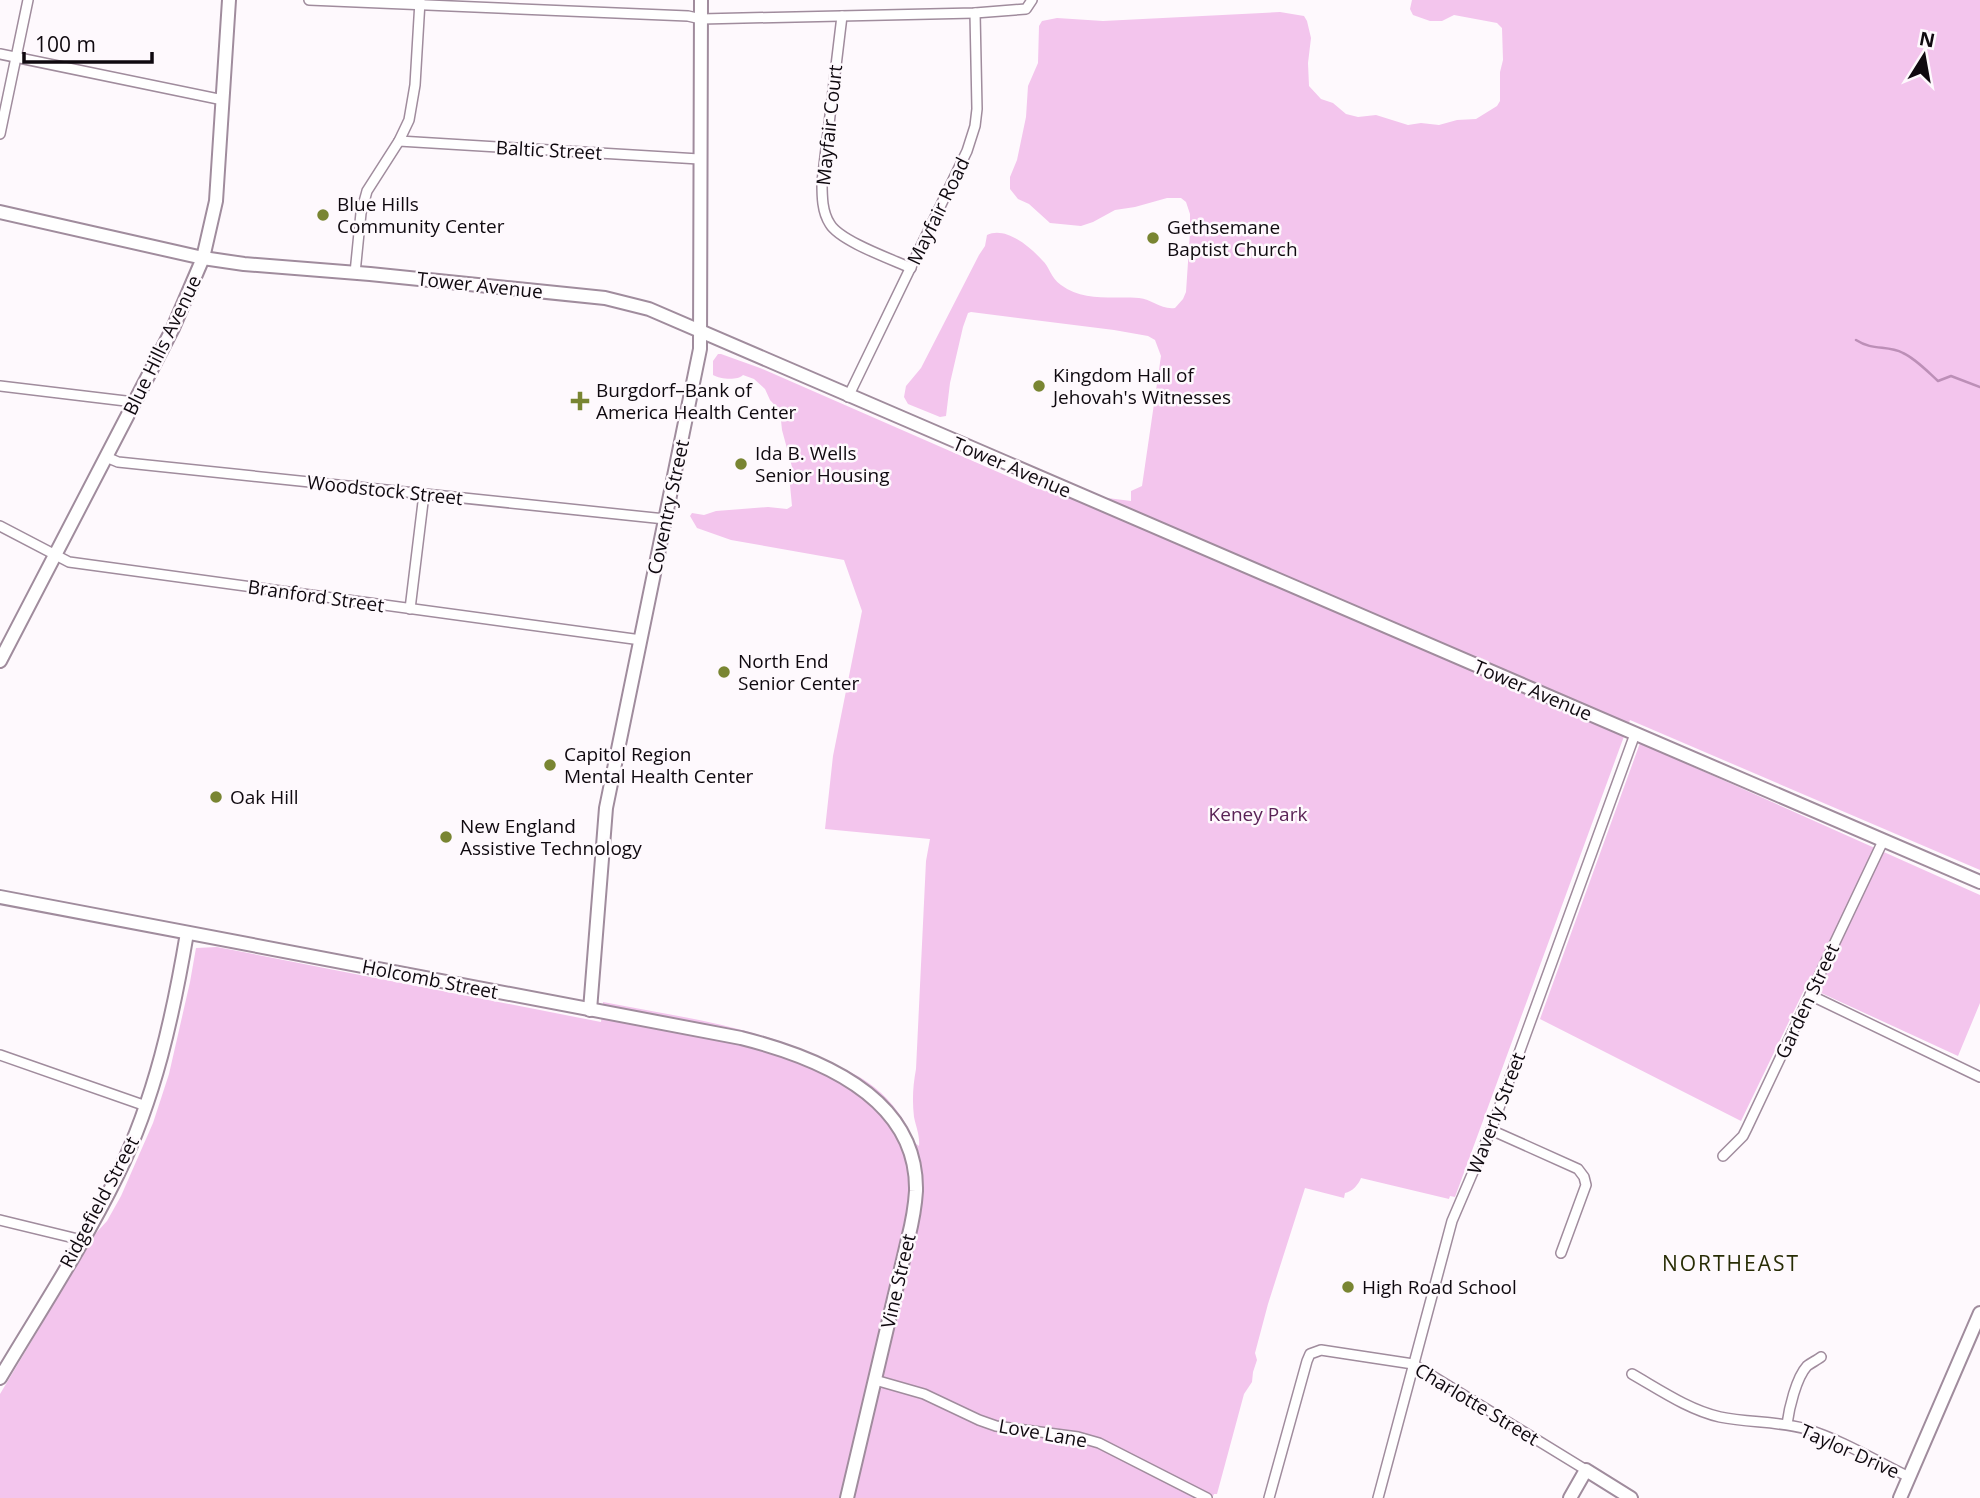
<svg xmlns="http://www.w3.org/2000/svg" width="1980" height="1498" viewBox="0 0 1980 1498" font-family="'Open Sans',sans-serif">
<rect width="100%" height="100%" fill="#fef9fd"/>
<g fill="#f3c5ed">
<path d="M 1412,0 L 1980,0 L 1980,870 L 1630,720 L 1455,1197 L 1450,1196 L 1449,1199 L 1361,1178 C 1359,1184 1352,1192 1345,1193 L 1344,1198 L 1305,1188 L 1268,1304 L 1255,1353 L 1257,1360 L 1253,1372 L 1252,1382 L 1244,1394 L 1217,1494 L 1214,1494 L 1212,1498 L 0,1498 L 0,1394 L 96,1233 L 107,1221 L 121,1196 L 153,1123 L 169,1074 L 190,982 L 196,948 L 217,947 L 601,1022 L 603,1002 C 681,1017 761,1027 832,1063 C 846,1070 862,1077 874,1087 C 893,1102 906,1121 915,1143 L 919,1146 C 920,1135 916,1127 914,1117 C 912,1100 913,1085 916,1069 L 926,861 L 930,839 L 825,829 L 833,756 L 862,611 L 844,560 L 731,540 L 697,528 L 690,516 L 692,513 L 704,515 L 716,511 L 768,507 L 787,509 L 792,506 L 790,485 L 792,467 L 782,430 L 780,411 L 770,400 L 765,389 L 754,379 L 743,375 C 737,381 720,379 713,375 L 713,361 L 718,354 L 721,354 L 760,368 L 1037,489 L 1131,501 L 1131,491 L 1142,486 L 1161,356 L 1155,340 L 1148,336 L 1114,330 L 971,312 L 968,313 L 963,327 L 950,383 L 946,416 L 940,417 L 908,404 L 904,397 L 906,386 L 921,368 L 979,255 L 985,246 L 987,235 C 1006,226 1030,247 1042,260 C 1050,267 1050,277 1061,285 C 1084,302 1113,296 1139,298 C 1152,299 1161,310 1175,308 L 1183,299 L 1186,292 L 1190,232 L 1190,214 L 1186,202 L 1181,198 L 1167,198 L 1135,207 L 1115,210 L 1093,222 L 1081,226 L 1050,223 L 1029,204 L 1018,199 L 1010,189 L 1010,177 L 1017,160 L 1026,117 L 1028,86 L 1038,63 L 1039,26 L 1042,21 L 1057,18 L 1103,21 L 1280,12 L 1304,16 L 1307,21 L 1311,38 L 1308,63 L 1309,86 L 1321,99 L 1333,103 L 1346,114 L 1358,117 L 1376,115 L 1408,125 L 1421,123 L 1439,125 L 1457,120 L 1476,119 L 1497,106 L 1500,101 L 1500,72 L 1503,60 L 1502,28 L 1497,23 L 1454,15 L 1442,21 L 1430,21 L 1413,15 L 1410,9 Z"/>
<path d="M 1640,743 L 1980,895 L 1980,1003 L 1958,1056 L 1806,986 L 1741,1121 L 1540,1019 Z"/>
</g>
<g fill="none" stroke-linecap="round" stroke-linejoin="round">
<path stroke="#bc8fb7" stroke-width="2.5" d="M 1856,340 C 1873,351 1887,345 1903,353 C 1916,359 1928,372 1938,381 L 1951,376 L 1980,387"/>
<g stroke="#a08c9d" stroke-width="12">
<g id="minor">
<path d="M 309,0 L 688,16 L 701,19 L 975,13 L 1026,9 L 1032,0"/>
<path d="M 842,16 L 822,182 C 822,196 822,212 830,224 C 840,241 891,259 911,268"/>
<path d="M 0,54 L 223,100"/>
<path d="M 0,134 L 28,0"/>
<path d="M 399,141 L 699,159"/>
<path d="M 355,273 L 361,213 L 367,191 L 399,141 L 409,120 L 415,85 L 420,1"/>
<path d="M 0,386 L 134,402"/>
<path d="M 848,397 L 967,151 L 975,126 L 977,109 L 975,13"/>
<path d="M 106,457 L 118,462 L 665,519"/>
<path d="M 0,526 L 69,562 L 641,640"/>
<path d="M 410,609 L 424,494"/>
<path d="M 1810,995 L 1980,1077"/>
<path d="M 0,1055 L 146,1106"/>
<path d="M 1491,1130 L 1578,1169 L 1584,1177 L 1586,1185 L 1561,1253"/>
<path d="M 1723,1156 L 1743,1136 L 1747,1128 L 1883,841"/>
<path d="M 0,1220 L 82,1240"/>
<path d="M 1632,1374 C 1660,1390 1689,1410 1720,1417 C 1749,1423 1778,1421 1806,1429 C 1842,1440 1876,1461 1909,1477"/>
<path d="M 875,1380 L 924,1394 L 979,1420 L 996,1426 L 1078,1437 L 1099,1443 L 1207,1498"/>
<path d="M 1787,1424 C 1789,1409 1796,1378 1807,1366 C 1811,1363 1817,1360 1821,1357"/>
<path d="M 1269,1498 L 1307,1361 L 1310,1354 L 1321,1350 L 1413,1364 L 1586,1470"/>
<path d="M 1378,1498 L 1452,1221 L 1491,1130 L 1635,734"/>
</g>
</g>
<g stroke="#a08c9d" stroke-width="16">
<g id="tertiary">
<path d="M 0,897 L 741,1038 C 817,1057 918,1097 916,1191 C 915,1208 912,1223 908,1239 L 847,1498"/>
<path d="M 590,1010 L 606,808 L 700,349 L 701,0"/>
<path d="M 0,1378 C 40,1311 84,1244 118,1174 C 155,1098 173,1016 187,933"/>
<path d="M 1570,1498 L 1586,1470 L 1631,1498"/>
<path d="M 1900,1498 L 1980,1313"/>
</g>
</g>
<g stroke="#a08c9d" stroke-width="16">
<g id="secondary">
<path d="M 0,212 L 203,258 L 244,264 L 370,274 L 605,298 L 649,309 L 1980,882"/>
<path d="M 0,661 L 173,328 L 203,258 L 216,201 L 229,0"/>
</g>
</g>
<use href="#minor" stroke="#fff" stroke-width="9"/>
<use href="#tertiary" stroke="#fff" stroke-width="12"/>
<use href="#secondary" stroke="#fff" stroke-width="12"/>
</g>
<g fill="#798532" stroke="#fef9fd" stroke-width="2.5">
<circle cx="323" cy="215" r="7"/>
<circle cx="1153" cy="238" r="7"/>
<circle cx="1039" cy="386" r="7"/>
<path d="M576.5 390.5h7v7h7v7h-7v7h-7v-7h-7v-7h7z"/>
<circle cx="741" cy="464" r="7"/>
<circle cx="724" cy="672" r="7"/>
<circle cx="550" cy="765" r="7"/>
<circle cx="216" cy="797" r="7"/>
<circle cx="446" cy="837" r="7"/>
<circle cx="1348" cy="1287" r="7"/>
</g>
<g text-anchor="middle" stroke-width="5" stroke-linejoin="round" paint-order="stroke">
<g font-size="19" fill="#0f090f" stroke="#fef9fd">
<text transform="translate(829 125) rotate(-84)" y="7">Mayfair Court</text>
<text transform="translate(549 150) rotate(3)" y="7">Baltic Street</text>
<text transform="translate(938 211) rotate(-64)" y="7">Mayfair Road</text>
<text transform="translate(480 285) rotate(6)" y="7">Tower Avenue</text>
<text transform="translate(162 345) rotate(-64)" y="7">Blue Hills Avenue</text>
<text transform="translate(1012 467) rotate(23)" y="7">Tower Avenue</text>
<text transform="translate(385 490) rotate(6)" y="7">Woodstock Street</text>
<text transform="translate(668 507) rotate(-78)" y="7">Coventry Street</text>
<text transform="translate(316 596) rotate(8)" y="7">Branford Street</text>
<text transform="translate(1533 690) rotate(23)" y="7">Tower Avenue</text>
<text transform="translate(430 979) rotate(11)" y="7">Holcomb Street</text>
<text transform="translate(1807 1001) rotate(-65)" y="7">Garden Street</text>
<text transform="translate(1496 1113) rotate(-69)" y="7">Waverly Street</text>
<text transform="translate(99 1202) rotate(-62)" y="7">Ridgefield Street</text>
<text transform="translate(898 1281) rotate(-77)" y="7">Vine Street</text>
<text transform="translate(1477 1404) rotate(31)" y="7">Charlotte Street</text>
<text transform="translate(1043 1433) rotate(10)" y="7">Love Lane</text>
<text transform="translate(1850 1451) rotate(24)" y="7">Taylor Drive</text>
</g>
<g font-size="19" fill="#0f090f" stroke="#fef9fd" text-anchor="start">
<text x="337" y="211">Blue Hills<tspan x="337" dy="22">Community Center</tspan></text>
<text x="1167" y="234">Gethsemane<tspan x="1167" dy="22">Baptist Church</tspan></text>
<text x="1053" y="382">Kingdom Hall of<tspan x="1053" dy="22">Jehovah's Witnesses</tspan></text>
<text x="596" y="397">Burgdorf–Bank of<tspan x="596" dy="22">America Health Center</tspan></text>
<text x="755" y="460">Ida B. Wells<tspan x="755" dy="22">Senior Housing</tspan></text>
<text x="738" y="668">North End<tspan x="738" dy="22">Senior Center</tspan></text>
<text x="564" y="761">Capitol Region<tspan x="564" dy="22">Mental Health Center</tspan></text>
<text x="230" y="804">Oak Hill</text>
<text x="460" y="833">New England<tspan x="460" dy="22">Assistive Technology</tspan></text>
<text x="1362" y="1294">High Road School</text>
</g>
<g font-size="19" fill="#5a2356" stroke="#fef9fd">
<text x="1258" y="821">Keney Park</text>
</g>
<g font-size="21" letter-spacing="2" fill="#282d05" stroke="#fef9fd">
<text x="1731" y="1271">NORTHEAST</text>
</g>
</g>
<g transform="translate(1924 56) rotate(11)" stroke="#fef9fd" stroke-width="5" paint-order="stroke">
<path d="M0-5L12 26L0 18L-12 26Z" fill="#0f090f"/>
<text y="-10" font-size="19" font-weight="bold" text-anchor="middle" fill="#0f090f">N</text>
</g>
<path d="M24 52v10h128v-10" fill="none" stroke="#0f090f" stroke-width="3.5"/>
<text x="35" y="52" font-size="21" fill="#0f090f" stroke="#fef9fd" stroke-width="5" paint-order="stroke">100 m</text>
</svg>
